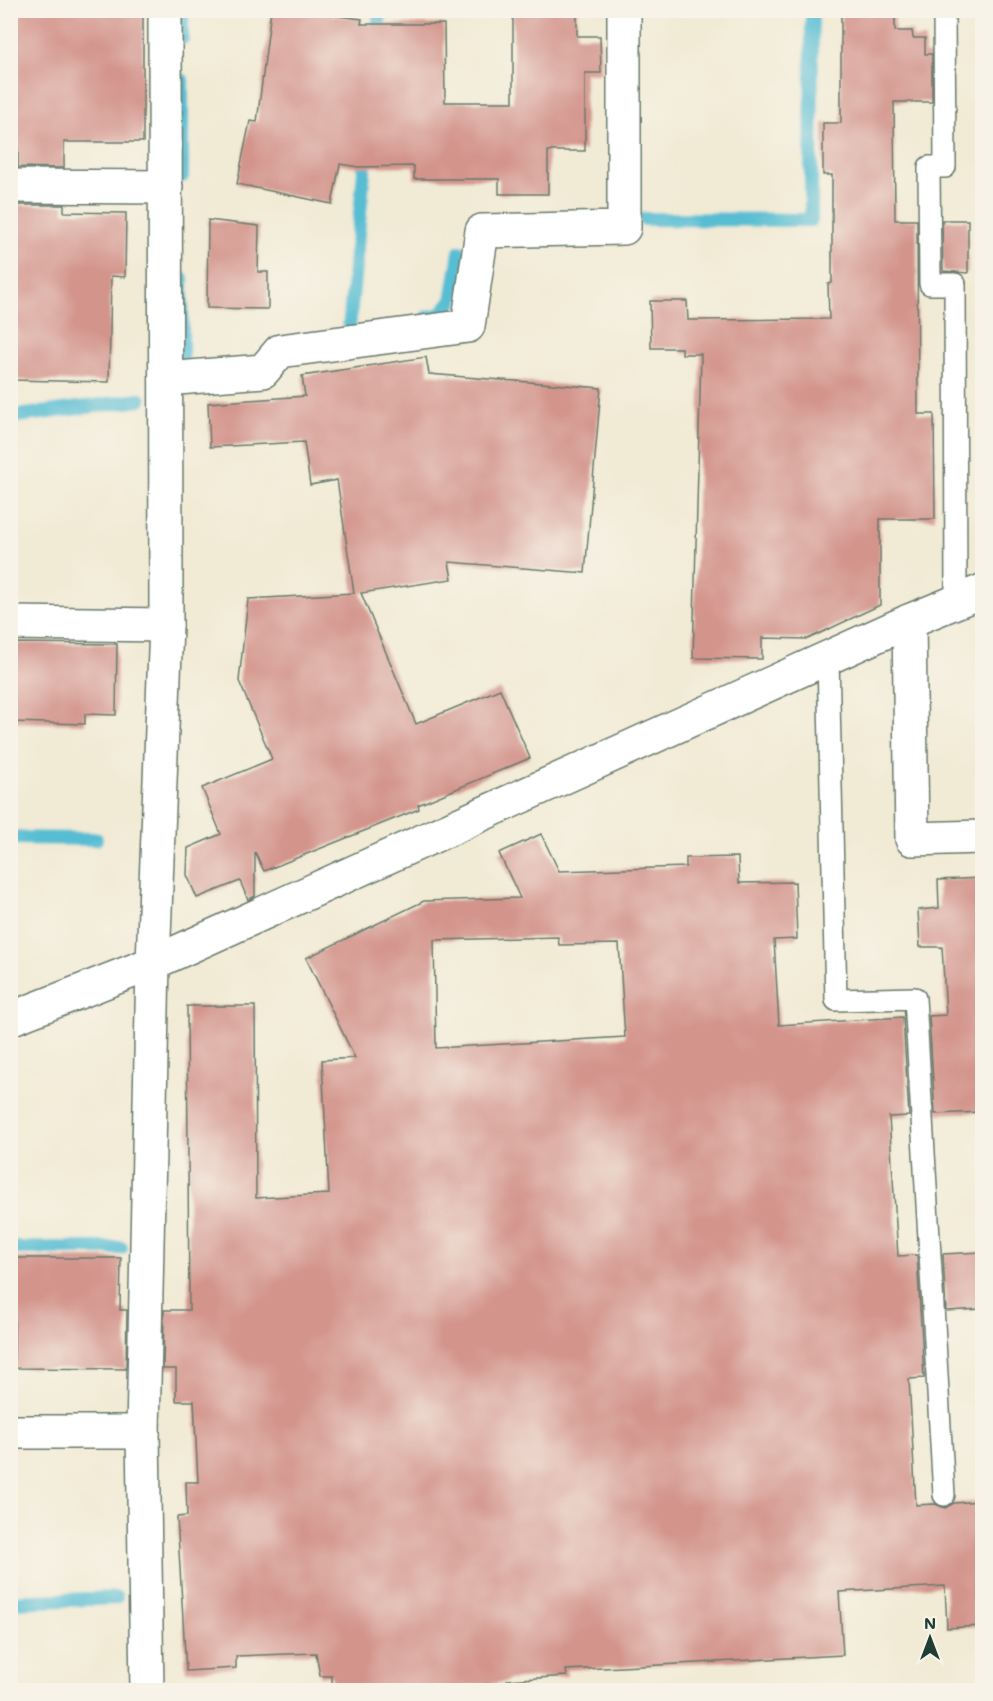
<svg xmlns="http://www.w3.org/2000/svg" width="993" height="1701" viewBox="0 0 993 1701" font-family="Mali,sans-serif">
<rect width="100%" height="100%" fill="#f7f3e8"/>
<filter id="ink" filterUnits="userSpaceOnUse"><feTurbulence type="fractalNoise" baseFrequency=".0167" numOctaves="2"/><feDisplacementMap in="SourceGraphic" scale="12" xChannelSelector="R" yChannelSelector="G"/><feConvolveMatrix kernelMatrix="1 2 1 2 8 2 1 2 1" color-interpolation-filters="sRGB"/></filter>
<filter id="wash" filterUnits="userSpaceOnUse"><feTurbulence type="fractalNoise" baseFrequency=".008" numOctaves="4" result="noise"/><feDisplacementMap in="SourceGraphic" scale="24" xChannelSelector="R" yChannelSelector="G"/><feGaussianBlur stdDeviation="1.35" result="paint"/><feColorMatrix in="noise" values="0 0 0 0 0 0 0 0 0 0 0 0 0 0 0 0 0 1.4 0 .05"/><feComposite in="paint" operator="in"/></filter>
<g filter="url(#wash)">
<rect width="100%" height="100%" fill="#f1ead4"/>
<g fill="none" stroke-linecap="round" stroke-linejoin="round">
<g stroke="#56bdd3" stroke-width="14">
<path d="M 182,10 L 182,38"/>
<path d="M 377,41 L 380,10"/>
<path d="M 182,80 L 182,176"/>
<path d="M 645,219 L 811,220 L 812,10"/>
<path d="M 182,279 L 182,364"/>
<path d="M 427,317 L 440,315 L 452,301 L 460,252"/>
<path d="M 349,329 L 366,150"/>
<path d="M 10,417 L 140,400"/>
<path d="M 10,838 L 96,839"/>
<path d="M 10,1248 L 121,1248"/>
<path d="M 10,1602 L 116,1598"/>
</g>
</g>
<g id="blocks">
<g fill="#d3948c" fill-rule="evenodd">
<path d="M 10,10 L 143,10 L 143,142 L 64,142 L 64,168 L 18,167 L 18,142 L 10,142 Z"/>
<path d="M 271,10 L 323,10 L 322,14 L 362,19 L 361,24 L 444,24 L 445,102 L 513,102 L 513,10 L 577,10 L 577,36 L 600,36 L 601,73 L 585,73 L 585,151 L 548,151 L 548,194 L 499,194 L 499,179 L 414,179 L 414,166 L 358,167 L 340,164 L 332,204 L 237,184 L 250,121 L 257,122 Z"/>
<path d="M 841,10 L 895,10 L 895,31 L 912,31 L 913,38 L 925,38 L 925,54 L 932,54 L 932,102 L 894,102 L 895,220 L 917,220 L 918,414 L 934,414 L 935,519 L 880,519 L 880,605 L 808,639 L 762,638 L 762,659 L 693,658 L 701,354 L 682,354 L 682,348 L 651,348 L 650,301 L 687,301 L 688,320 L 829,319 L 828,284 L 832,283 L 832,175 L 823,175 L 823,123 L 841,123 Z"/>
<path d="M 18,205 L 64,205 L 64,212 L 126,213 L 125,277 L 111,276 L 109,382 L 10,380 L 10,211 L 18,211 Z"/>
<path d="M 208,220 L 259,226 L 258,272 L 268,272 L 268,309 L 207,308 Z"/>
<path d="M 942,220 L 968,220 L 968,273 L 943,271 Z"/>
<path d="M 426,357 L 429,374 L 601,388 L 585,573 L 449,562 L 452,579 L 361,593 L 416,724 L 500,689 L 530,758 L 418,805 L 419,809 L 264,871 L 255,852 L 255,896 L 248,900 L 240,881 L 197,898 L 187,875 L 188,848 L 221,834 L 202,788 L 272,759 L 239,681 L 248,599 L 354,593 L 337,480 L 310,485 L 304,442 L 210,447 L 208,403 L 305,396 L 302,376 Z"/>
<path d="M 10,643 L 117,644 L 116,715 L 85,714 L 85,724 L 10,722 Z"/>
<path d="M 541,834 L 559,871 L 686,867 L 686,858 L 738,857 L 739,883 L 795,882 L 797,939 L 774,940 L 779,1025 L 903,1017 L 909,1116 L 889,1117 L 898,1256 L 917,1255 L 924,1378 L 909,1379 L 916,1505 L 935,1504 L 945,1508 L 954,1503 L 982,1501 L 982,1626 L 947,1628 L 945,1586 L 839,1592 L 843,1655 L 566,1670 L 567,1676 L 507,1680 L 507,1682 L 437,1690 L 332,1690 L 332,1676 L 320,1676 L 316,1653 L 236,1656 L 236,1668 L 186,1671 L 177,1517 L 187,1516 L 186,1482 L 198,1482 L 194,1401 L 176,1401 L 176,1369 L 163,1369 L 164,1310 L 189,1310 L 187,1006 L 255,1006 L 256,1198 L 329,1194 L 322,1060 L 355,1058 L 306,958 L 424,901 L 520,898 L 499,853 ZM 558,937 L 559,945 L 619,944 L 625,1037 L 436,1048 L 434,940 Z"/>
<path d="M 982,878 L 982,1112 L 935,1114 L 929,1016 L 946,1015 L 942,947 L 920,947 L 918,910 L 939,908 L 938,880 Z"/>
<path d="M 982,1252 L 982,1309 L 946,1311 L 943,1254 Z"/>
<path d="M 15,1258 L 121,1258 L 120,1310 L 127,1310 L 126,1369 L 14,1368 Z"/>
</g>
</g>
</g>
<g filter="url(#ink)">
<use href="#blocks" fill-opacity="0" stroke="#687a6c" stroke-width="1.5"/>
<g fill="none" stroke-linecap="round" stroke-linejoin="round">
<g stroke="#687a6c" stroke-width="24">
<g id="service">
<path d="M 944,10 L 945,167 L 929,167 L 930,284 L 955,284 L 956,602"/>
<path d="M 828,658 L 836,1000 L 915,998 L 944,1495"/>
</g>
</g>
<g stroke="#687a6c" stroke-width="36">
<g id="minor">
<path d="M 10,186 L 166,187"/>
<path d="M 166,379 L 263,371 L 280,351 L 468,326 L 482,231 L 624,228 L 624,10"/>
<path d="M 909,621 L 912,839 L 982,837"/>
<path d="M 10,623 L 166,625"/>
<path d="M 10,1019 L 153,963"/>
<path d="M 10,1432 L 143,1432"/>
<path d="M 147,1690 L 143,1432 L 153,963 L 166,625 L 165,10"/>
</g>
</g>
<g stroke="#687a6c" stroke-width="36">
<path id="tertiary" d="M 153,963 L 909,621 L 982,591"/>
</g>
<use href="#service" stroke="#fff" stroke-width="21"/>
<use href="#minor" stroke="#fff" stroke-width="33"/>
<use href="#tertiary" stroke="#fff" stroke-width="33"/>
</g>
</g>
<rect width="993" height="1701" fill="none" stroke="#f7f3e8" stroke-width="36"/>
<g transform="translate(930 1638)" stroke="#f7f3e8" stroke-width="4.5" paint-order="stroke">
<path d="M0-4.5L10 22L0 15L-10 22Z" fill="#1f3d34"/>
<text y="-9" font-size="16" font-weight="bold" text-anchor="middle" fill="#1f3d34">N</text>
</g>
</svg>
